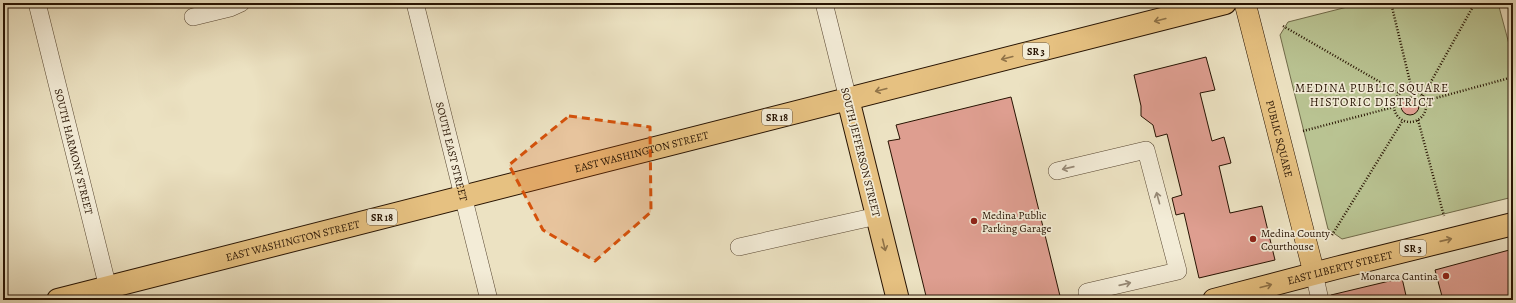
<svg xmlns="http://www.w3.org/2000/svg" width="1516" height="303" viewBox="0 0 1516 303" font-family="Alegreya,serif">
<rect width="100%" height="100%" fill="#ece2c2"/>
<filter id="stains"><feTurbulence type="fractalNoise" baseFrequency=".005" numOctaves="4"/><feColorMatrix values="0 0 0 0 .2 0 0 0 0 .09 0 0 0 0 .02 0 0 0 .5 -.17"/></filter>
<radialGradient id="worn" r=".72"><stop offset=".6" stop-color="#630" stop-opacity="0"/><stop offset="1" stop-color="#630" stop-opacity=".3"/></radialGradient>
<path fill="#b9c392" stroke="#706b4a" d="M 1363,3 L 1498,3 L 1513,59 L 1513,197 L 1342,239 L 1328,229 L 1280,35 L 1288,22 Z"/>
<g fill="#de9e90" stroke="#271302">
<path d="M 1206,57 L 1215,90 L 1200,93 L 1212,141 L 1224,137 L 1231,163 L 1219,166 L 1230,213 L 1262,206 L 1275,260 L 1199,278 L 1184,213 L 1176,215 L 1172,198 L 1182,195 L 1167,134 L 1156,137 L 1153,125 L 1141,116 L 1141,106 L 1134,75 Z"/>
<circle cx="1410" cy="106" r="9"/>
<path d="M 1011,97 L 1061,300 L 927,300 L 888,141 L 900,139 L 896,125 Z"/>
<path d="M 1513,249 L 1513,300 L 1443,300 L 1435,270 Z"/>
<path d="M 1402,278 L 1407,300 L 1331,300 L 1331,295 Z"/>
</g>
<g fill="none" stroke-linecap="round" stroke-linejoin="round">
<g stroke="#584732" stroke-width="18">
<g id="minor">
<path id="s1" d="M 37,3 L 111,300"/>
<path id="s2" d="M 415,3 L 489,300"/>
<path d="M 824,3 L 848,99"/>
<path d="M 193,17 L 230,8 L 241,3"/>
<path d="M 1057,171 L 1146,150 L 1178,271 L 1087,292"/>
<path d="M 739,247 L 877,216"/>
<path d="M 1314,273 L 1320,300"/>
</g>
</g>
<g stroke="#271302" stroke-width="22">
<g id="major">
<path id="s3" d="M 1245,3 L 1314,273"/>
</g>
</g>
<g stroke="#271302" stroke-width="24">
<g id="highway">
<path d="M 848,99 L 898,300"/>
<path id="s4" d="M 58,300 L 1225,3"/>
<path id="s5" d="M 1214,300 L 1336,268 L 1513,224"/>
</g>
</g>
<g stroke="#271302" stroke-width="2.5" stroke-dasharray="1 2" stroke-linecap="butt">
<path d="M 1391,3 L 1412,90"/>
<path d="M 1283,26 L 1399,93"/>
<circle cx="1410" cy="106" r="16"/>
<path d="M 1423,96 L 1475,3"/>
<path d="M 1425,101 L 1513,77"/>
<path d="M 1418,120 L 1444,216"/>
<path d="M 1303,131 L 1394,107"/>
<path d="M 1332,235 L 1403,120"/>
</g>
<use href="#minor" stroke="#f3ecd7" stroke-width="17"/>
<use href="#major" stroke="#e6c181" stroke-width="21"/>
<use href="#highway" stroke="#e6c181" stroke-width="22"/>
</g>
<defs><path id="oneway-shaft" d="M-6 0H5M1.5-3L5.5 0L1.5 3" fill="none" stroke-width="1.6" stroke-linecap="round" stroke-linejoin="round"/></defs>
<g stroke="#907348">
<use href="#oneway-shaft" transform="translate(1160 20) rotate(166)"/>
<use href="#oneway-shaft" transform="translate(1007 58) rotate(166)"/>
<use href="#oneway-shaft" transform="translate(881 90) rotate(166)"/>
<use href="#oneway-shaft" transform="translate(1446 240) rotate(-13)"/>
<use href="#oneway-shaft" transform="translate(884 245) rotate(76)"/>
<use href="#oneway-shaft" transform="translate(1266 286) rotate(-15)"/>
</g>
<g stroke="#978a77">
<use href="#oneway-shaft" transform="translate(1068 168) rotate(167)"/>
<use href="#oneway-shaft" transform="translate(1158 198) rotate(-105)"/>
<use href="#oneway-shaft" transform="translate(1125 284) rotate(-13)"/>
</g>
<path fill="#d5520b" fill-opacity="0.2" stroke="#d5520b" stroke-width="3" stroke-dasharray="8 5" stroke-linejoin="round" d="M 569,116 L 650,127 L 651,212 L 595,261 L 543,230 L 509,165 Z"/>
<g fill="#8f2418" stroke="#f3ecd7" stroke-width="1.5">
<circle cx="974" cy="221" r="4"/>
<circle cx="1253" cy="239" r="4"/>
<circle cx="1446" cy="276" r="4"/>
</g>
<g text-anchor="middle" stroke-width="3.5" stroke-linejoin="round" paint-order="stroke">
<g fill="#f3ecd7" stroke="#645442" stroke-width="1">
<rect x="1023" y="43" width="26" height="16" rx="3"/>
<rect x="762" y="109" width="30" height="16" rx="3"/>
<rect x="367" y="209" width="30" height="16" rx="3"/>
<rect x="1400" y="240" width="26" height="16" rx="3"/>
</g>
<g font-size="10" font-weight="bold" fill="#271302">
<text x="1036" y="55">SR 3</text>
<text x="777" y="121">SR 18</text>
<text x="382" y="221">SR 18</text>
<text x="1413" y="252">SR 3</text>
</g>
<g font-size="11" fill="#271302" stroke="#f3ecd7">
<text dy="4" stroke="none"><textPath href="#s3" startOffset="140">PUBLIC SQUARE</textPath></text>
<text dy="4" stroke="none"><textPath href="#s4" startOffset="602">EAST WASHINGTON STREET</textPath></text>
<text dy="4" stroke="none"><textPath href="#s1" startOffset="153">SOUTH HARMONY STREET</textPath></text>
<text dy="4" stroke="none"><textPath href="#s2" startOffset="153">SOUTH EAST STREET</textPath></text>
<text transform="translate(861 152) rotate(76)" y="4">SOUTH JEFFERSON STREET</text>
<text dy="4" stroke="none"><textPath href="#s4" startOffset="242">EAST WASHINGTON STREET</textPath></text>
<text dy="4" stroke="none"><textPath href="#s5" startOffset="130">EAST LIBERTY STREET</textPath></text>
</g>
<g font-size="11" fill="#271302" stroke="#f3ecd7" text-anchor="start">
<text x="982" y="219">Medina Public<tspan x="982" dy="13">Parking Garage</tspan></text>
<text x="1261" y="237">Medina County<tspan x="1261" dy="13">Courthouse</tspan></text>
<text x="1438" y="280" text-anchor="end">Monarca Cantina</text>
</g>
<g font-size="12" letter-spacing="1" fill="#271302" stroke="#f3ecd7">
<text x="1372" y="92">MEDINA PUBLIC SQUARE<tspan x="1372" dy="14">HISTORIC DISTRICT</tspan></text>
</g>
</g>
<rect width="1516" height="303" fill="none" stroke="#ece2c2" stroke-width="16"/>
<rect x="4" y="4" width="1508" height="295" fill="none" stroke="#271302" stroke-width="2"/>
<rect x="8" y="8" width="1500" height="287" fill="none" stroke="#271302"/>
<rect width="100%" height="100%" filter="url(#stains)"/>
<rect width="100%" height="100%" fill="url(#worn)"/>
</svg>
